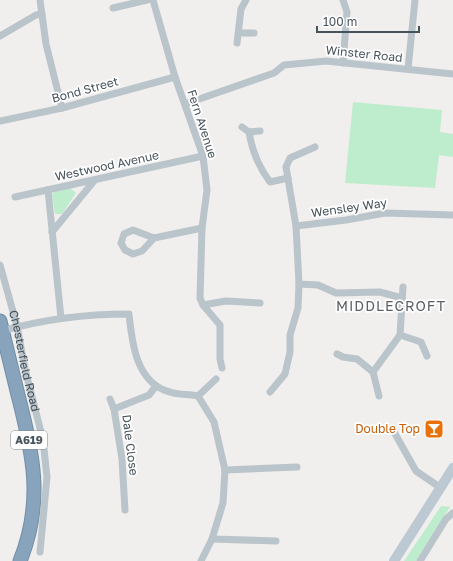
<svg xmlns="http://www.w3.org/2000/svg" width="453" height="561" viewBox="0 0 453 561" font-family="'Golos Text',sans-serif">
<rect width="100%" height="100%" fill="#f1eeee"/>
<g fill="#beedcd">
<path d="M 353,102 L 442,110 L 440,132 L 453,134 L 453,157 L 439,155 L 435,188 L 345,183 Z"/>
<path d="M 70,188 L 76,193 L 62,214 L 55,214 L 52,195 L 54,192 Z"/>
<path d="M 441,506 L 450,507 L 416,561 L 404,561 Z"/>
</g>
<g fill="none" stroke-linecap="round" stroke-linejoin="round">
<g stroke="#728fa7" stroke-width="15">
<path id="highway" d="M 0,321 C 6,345 12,370 18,395 C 33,453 44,502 20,561"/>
</g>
<g stroke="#bac4cb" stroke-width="7">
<path d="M 40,0 L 46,44 L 62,108"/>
<path d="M 153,0 L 175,77 L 203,156 L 207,190 L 202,228 L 200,298 L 203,305 L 220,325 L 220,359 L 222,368"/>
<path d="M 343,0 L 347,12 L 343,63"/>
<path d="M 113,8 L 147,0"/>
<path d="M 239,33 L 254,33"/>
<path d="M 0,36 L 36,15 L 42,14"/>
<path d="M 237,43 L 241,9 L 246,0"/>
<path d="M 408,69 L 415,0"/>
<path d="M 185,104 L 274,73 L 284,65 L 326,61 L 453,74"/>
<path d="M 0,121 L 62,108 L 175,77"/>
<path d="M 242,127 L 249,132 L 260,131"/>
<path d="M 249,132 C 252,151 258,166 270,182 L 288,178"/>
<path d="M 48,190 L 61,318"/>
<path d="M 15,197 L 203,156"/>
<path d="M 296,226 L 346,220 L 385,213 L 453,215"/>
<path d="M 52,232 L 94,181"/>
<path d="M 154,238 L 133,230 L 124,234 L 121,243 L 125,250 L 133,254 L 142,251 L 154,238 L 202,228"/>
<path id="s1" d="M 0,265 L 17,326 L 25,369 L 43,440 L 47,477 L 40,552"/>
<path d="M 299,284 L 318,285 L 336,293 L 380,292 L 402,298"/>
<path d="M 203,305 L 226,301 L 260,303"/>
<path d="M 2,331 C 44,319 86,314 129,314 C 132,343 136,383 170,392 C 178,395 189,394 198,396 L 216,379"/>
<path d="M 400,335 L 421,342 L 427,356"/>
<path d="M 337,354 L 343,357 L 357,359 L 373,372 L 400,335 L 403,287"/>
<path d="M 373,372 L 379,396"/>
<path d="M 270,392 L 285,374 L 290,352 L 290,335 L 298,308 L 299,284 L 296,226 L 286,167 L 290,158 L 315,147"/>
<path d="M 198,396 L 214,422 L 225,470 L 223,503 L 212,539 L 201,561"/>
<path d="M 110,399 L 114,409"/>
<path d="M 394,432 L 416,471 L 441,488"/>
<path d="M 225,470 L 297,467"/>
<path d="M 125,510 L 122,459 L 114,409 L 149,395 L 156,386"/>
<path d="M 212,539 L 276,541"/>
<path d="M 420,561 L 446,519 L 453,513"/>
</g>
<path stroke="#bcc8d2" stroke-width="10" d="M 394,561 L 453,468"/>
<use href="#highway" stroke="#87a4bc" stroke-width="13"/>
</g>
<defs>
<g id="bar-square" transform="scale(1)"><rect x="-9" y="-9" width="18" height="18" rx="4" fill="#e8710a" stroke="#fff"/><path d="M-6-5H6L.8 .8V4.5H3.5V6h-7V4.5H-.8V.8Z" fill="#fff"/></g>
</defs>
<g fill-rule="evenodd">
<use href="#bar-square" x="434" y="429"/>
</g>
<g text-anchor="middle" stroke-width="3.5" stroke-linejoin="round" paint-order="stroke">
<rect fill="#fff" stroke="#7e878c" stroke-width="1" x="11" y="431" width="36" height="18" rx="3"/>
<g font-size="11" font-weight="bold" fill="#47535b">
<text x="29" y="444">A619</text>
</g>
<g font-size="12" fill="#47535b" stroke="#fff">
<text transform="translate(364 54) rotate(6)" y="4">Winster Road</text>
<text transform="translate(85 90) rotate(-15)" y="4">Bond Street</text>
<text transform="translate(202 124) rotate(72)" y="4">Fern Avenue</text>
<text transform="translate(107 166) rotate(-12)" y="4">Westwood Avenue</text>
<text transform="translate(349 208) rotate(-8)" y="4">Wensley Way</text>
<text dy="4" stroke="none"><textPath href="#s1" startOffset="99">Chesterfield Road</textPath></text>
<text transform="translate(130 445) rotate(83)" y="4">Dale Close</text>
</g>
<g font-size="12" fill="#c56008" stroke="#fff" text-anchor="end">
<text x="420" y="433">Double Top</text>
</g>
<g font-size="14" letter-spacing="1" fill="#5b5f63" stroke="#fff">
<text x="391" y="311">MIDDLECROFT</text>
</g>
</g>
<path d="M317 26v6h102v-6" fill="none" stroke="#47535b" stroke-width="2"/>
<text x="323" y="26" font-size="12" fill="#47535b" stroke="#ffffff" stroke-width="3" paint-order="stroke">100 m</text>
</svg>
